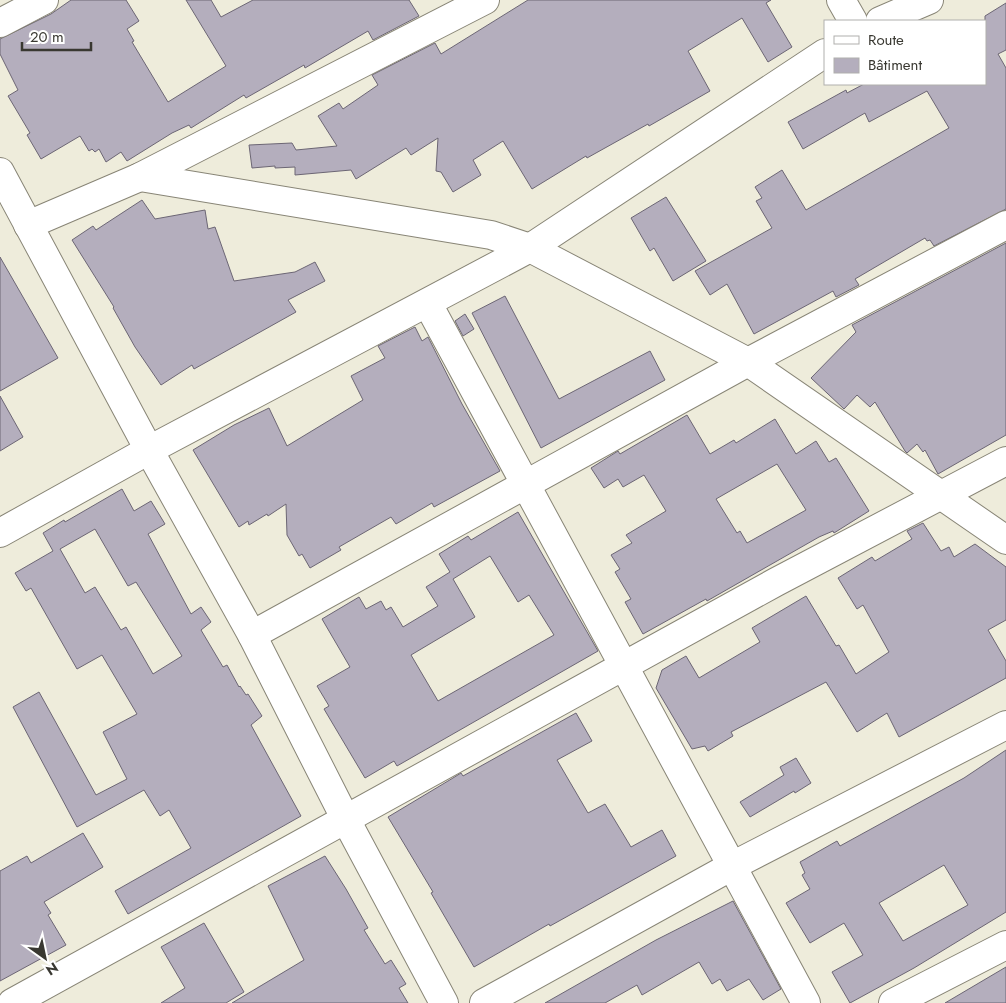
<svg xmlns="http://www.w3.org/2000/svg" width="1006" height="1003" viewBox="0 0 1006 1003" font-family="Jost,sans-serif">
<rect width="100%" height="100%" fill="#eeecdb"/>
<g fill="#b4aebd" stroke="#6c6674" fill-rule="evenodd">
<path d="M 71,0 L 126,0 L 139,21 L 127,29 L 134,41 L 132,42 L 168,102 L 226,66 L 186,0 L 211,0 L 221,17 L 253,0 L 409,0 L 419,16 L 373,40 L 368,31 L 305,68 L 304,65 L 246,98 L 244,95 L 191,128 L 189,125 L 172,133 L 127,161 L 121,152 L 106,162 L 99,149 L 95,152 L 92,149 L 89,151 L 80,136 L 41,159 L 27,135 L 30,133 L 8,96 L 18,90 L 0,54 L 0,39 L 51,14 Z"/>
<path d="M 528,0 L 771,0 L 766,3 L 792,47 L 768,62 L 742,18 L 688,51 L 710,91 L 649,126 L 648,124 L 587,158 L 586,156 L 532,189 L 503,141 L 473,160 L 481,175 L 453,192 L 441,172 L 436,171 L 438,138 L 411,155 L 406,148 L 356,179 L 351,170 L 295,175 L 295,167 L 275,168 L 275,166 L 252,168 L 249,145 L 292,143 L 296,150 L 337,146 L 318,116 L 339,103 L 343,109 L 378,85 L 372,75 L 435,43 L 441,54 Z"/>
<path d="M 1006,3 L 1006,50 L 998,54 L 1006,68 L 1006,209 L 934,246 L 930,240 L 927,241 L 925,238 L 855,279 L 859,285 L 836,297 L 833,291 L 754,334 L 727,284 L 710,295 L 695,271 L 772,228 L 756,201 L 762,198 L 755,187 L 782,170 L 806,210 L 949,128 L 927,91 L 869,122 L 865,113 L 803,149 L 788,122 L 846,90 L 847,93 L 864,84 L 985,84 L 985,16 Z"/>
<path d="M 666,197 L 706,261 L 673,281 L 654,248 L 650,251 L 631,218 Z"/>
<path d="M 142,200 L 155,219 L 205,210 L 208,229 L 215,227 L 234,281 L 295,272 L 315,262 L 325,281 L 288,300 L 296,312 L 194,369 L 192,365 L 161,385 L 135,347 L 113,308 L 114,307 L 72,240 L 93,226 L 96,230 Z"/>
<path d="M 1006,243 L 1006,435 L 938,474 L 925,450 L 923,452 L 917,444 L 907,453 L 905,451 L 875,402 L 870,407 L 857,395 L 844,409 L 811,378 L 856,332 L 852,325 Z"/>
<path d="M 0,257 L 58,358 L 0,391 Z"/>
<path d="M 505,296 L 559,399 L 650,351 L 665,380 L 541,448 L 472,313 Z"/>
<path d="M 465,314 L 474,329 L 463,336 L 455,321 Z"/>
<path d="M 415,327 L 422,341 L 428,337 L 462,404 L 500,471 L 434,507 L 432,503 L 396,524 L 391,517 L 339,547 L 341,550 L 310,568 L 302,554 L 299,556 L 287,535 L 286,504 L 268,516 L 267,514 L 249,525 L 248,521 L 239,527 L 193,450 L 234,425 L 269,408 L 287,446 L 363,400 L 351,376 L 385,358 L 378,346 Z"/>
<path d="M 0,396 L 23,437 L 0,451 Z"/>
<path d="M 687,415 L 710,454 L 734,440 L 736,443 L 775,419 L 796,454 L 816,441 L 829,462 L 836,458 L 869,511 L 834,533 L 833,531 L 819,537 L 707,601 L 706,599 L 643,634 L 625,602 L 631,599 L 615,572 L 620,569 L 611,555 L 632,543 L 626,535 L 666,511 L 644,475 L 623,487 L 618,479 L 604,488 L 591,468 L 618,451 L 620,454 ZM 777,464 L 806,510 L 747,543 L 740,531 L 737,533 L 716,499 Z"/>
<path d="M 122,489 L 134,511 L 151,501 L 165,524 L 148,534 L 191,614 L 201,607 L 211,622 L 201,630 L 223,667 L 227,665 L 239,687 L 240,686 L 246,695 L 248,694 L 262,716 L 251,725 L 301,816 L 128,914 L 115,891 L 191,848 L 169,810 L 160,816 L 144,790 L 77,827 L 13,707 L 39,692 L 96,795 L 127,779 L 103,732 L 137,714 L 102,655 L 77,669 L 31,588 L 26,591 L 15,573 L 53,551 L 43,533 L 64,520 L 65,522 ZM 95,529 L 128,586 L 136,582 L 182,656 L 153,674 L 126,627 L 121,630 L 95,587 L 85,593 L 60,549 Z"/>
<path d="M 518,512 L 598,651 L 397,766 L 394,761 L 365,778 L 324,709 L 329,706 L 317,686 L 350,667 L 322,619 L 359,597 L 366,609 L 381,601 L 386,610 L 391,607 L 403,627 L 438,606 L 426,587 L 450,572 L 439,554 L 468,536 L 471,540 ZM 490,556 L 518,602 L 529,595 L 554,635 L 438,701 L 411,655 L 475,617 L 453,579 Z"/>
<path d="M 923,523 L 941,551 L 949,547 L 954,557 L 975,544 L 1006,567 L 1006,620 L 988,630 L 1006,661 L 1006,678 L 899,737 L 887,713 L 857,732 L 826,682 L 731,732 L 733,736 L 708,751 L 705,746 L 692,749 L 656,688 L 662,670 L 686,656 L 699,678 L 760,642 L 752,628 L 806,596 L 836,646 L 839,645 L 856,674 L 889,652 L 863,605 L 857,609 L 838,578 L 872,557 L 875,561 L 912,539 L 907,531 Z"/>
<path d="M 576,713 L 592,741 L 557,760 L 588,813 L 605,804 L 631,847 L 662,830 L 676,856 L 550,926 L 549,924 L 474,967 L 431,893 L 433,892 L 388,817 L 453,778 L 461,773 L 463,776 Z"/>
<path d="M 1006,750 L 1006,912 L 914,968 L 850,1003 L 832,972 L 863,955 L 844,923 L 810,943 L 786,903 L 810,889 L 802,875 L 805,873 L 800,862 L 837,841 L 840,846 L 964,778 ZM 944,865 L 968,905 L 903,941 L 879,903 Z"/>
<path d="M 796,758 L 811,783 L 795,793 L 794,791 L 750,817 L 740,802 L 784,775 L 780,767 Z"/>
<path d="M 83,833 L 103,867 L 44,902 L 51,913 L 48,915 L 66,945 L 0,981 L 0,871 L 27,856 L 31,863 Z"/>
<path d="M 325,856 L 346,889 L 368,928 L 364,930 L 385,964 L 391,960 L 406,984 L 399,988 L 408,1003 L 232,1003 L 304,960 L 268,886 Z"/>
<path d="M 733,901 L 781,989 L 763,1000 L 749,979 L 727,991 L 720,979 L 712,984 L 699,962 L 642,995 L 637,985 L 605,1003 L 545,1003 L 656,940 Z"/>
<path d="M 204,923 L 244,992 L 226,1003 L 161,1003 L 185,988 L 161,947 Z"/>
<path d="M 1006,967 L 1006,1003 L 945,1003 Z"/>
</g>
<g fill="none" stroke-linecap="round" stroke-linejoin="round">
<g stroke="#888576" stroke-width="30">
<g id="minor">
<path d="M 841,0 L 853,21"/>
<path d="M 880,21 L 929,0"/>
<path d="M 0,23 L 44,0"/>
<path d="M 0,172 L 149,450 L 252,635 L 345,818 L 444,1003"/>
<path d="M 140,177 L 491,235 L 530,248 L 748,362 L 1006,540"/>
<path d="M 28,225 L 140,177 L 485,0"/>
<path d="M 428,304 L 806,1003"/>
<path d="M 0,533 L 149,450 L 530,248 L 825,53"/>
<path d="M 252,635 L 748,362 L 1006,225"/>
<path d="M 12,1003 L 776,582 L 1006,461"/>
<path d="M 484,1003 L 732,866 L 1006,725"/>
<path d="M 893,1003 L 1006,945"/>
</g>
</g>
<use href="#minor" stroke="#fff" stroke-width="28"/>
</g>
<rect x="824" y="20" width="162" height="65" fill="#ffffff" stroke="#b0afad"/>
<rect x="834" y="36" width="25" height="8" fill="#ffffff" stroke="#b0afad"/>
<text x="868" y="45" font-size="15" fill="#393831">Route</text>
<rect x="834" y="58" width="25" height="15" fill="#b4aebd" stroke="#b0afad"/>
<text x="868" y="70" font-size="15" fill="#393831">Bâtiment</text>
<g transform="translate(45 958) rotate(147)" stroke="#ffffff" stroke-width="4" paint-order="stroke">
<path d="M0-4L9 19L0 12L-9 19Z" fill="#393831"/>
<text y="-8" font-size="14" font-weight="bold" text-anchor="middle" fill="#393831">N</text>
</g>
<path d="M22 42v8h69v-8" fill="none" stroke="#393831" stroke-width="2.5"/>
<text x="30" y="42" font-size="15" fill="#393831" stroke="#ffffff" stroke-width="4" paint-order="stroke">20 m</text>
</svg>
